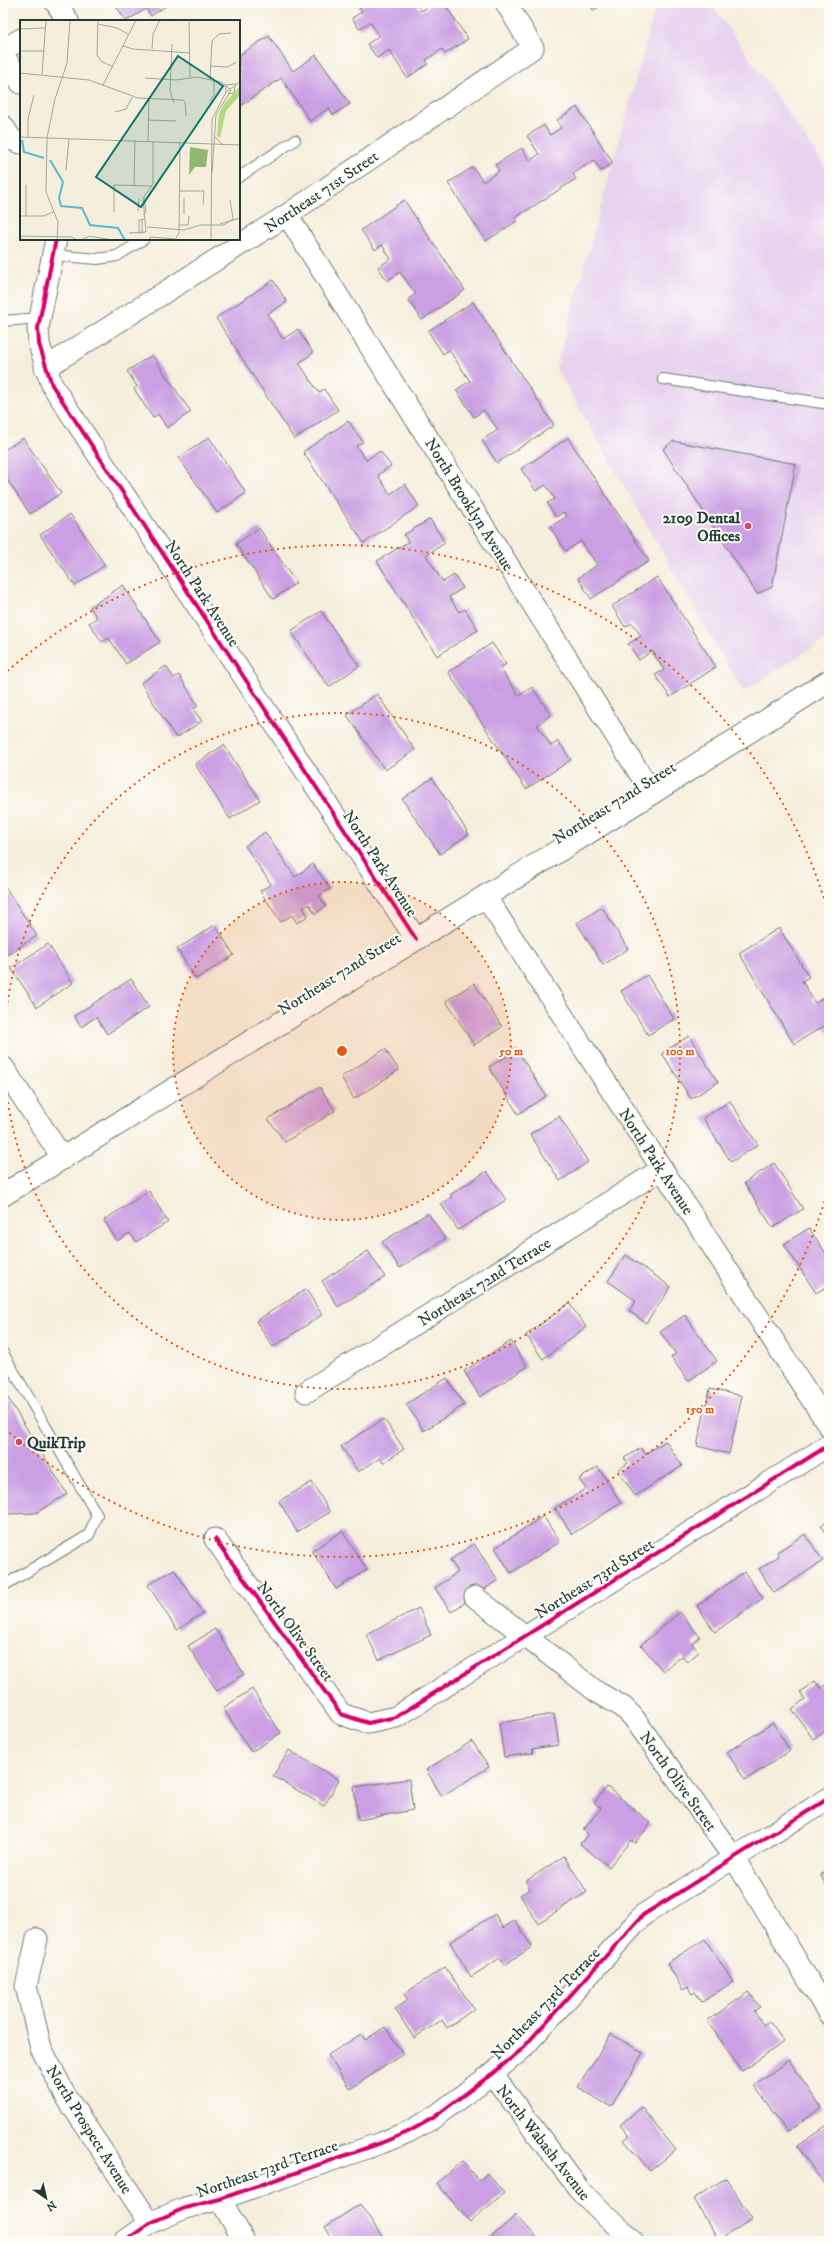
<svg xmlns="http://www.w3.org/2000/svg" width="832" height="2244" viewBox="0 0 832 2244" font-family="'IM FELL DW Pica',serif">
<rect width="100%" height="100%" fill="#fdfcf7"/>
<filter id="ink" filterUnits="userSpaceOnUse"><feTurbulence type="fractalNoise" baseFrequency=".025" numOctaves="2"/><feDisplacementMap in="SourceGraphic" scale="8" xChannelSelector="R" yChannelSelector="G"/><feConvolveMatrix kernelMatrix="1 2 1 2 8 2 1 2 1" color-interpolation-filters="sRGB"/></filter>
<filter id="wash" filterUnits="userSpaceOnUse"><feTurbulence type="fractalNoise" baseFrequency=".012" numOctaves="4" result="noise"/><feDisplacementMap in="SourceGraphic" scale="16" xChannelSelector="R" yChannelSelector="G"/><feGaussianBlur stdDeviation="0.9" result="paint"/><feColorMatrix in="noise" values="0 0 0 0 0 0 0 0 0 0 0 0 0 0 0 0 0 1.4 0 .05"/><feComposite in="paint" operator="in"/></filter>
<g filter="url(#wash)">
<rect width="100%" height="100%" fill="#f6eedd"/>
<path fill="#e7d2ef" d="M 657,3 L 711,3 L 829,172 L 829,637 L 743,692 L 556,368 Z"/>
<g id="blocks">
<g fill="#ca9fe3">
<path d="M 114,3 L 168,3 L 169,4 L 151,16 L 146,9 L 126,21 Z"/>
<path d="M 356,3 L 416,3 L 421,11 L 434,3 L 444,3 L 468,39 L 445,54 L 442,49 L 426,60 L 428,64 L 407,78 L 389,50 L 377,58 L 367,44 L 379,36 L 370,22 L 359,29 L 352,18 L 362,12 Z"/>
<path d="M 588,3 L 604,3 L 593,10 Z"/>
<path d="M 269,36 L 293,71 L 316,55 L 350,104 L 333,115 L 329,108 L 310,121 L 281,78 L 239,107 L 239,55 Z"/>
<path d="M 577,107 L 613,163 L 601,171 L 594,160 L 573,174 L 576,179 L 515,218 L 517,221 L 486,241 L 448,183 L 473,167 L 483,182 L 499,171 L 495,165 L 522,148 L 530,161 L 539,154 L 527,136 L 544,125 L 550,135 L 561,128 L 557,120 Z"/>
<path d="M 404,200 L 465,290 L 422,320 L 408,299 L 416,294 L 400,272 L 387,281 L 378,267 L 391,259 L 382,245 L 375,250 L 361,230 Z"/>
<path d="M 273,280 L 287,302 L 267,314 L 283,339 L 298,329 L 313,353 L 299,363 L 319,393 L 324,389 L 338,410 L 294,439 L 216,318 Z"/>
<path d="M 473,302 L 554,425 L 497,463 L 482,440 L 498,430 L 484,410 L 474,417 L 456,390 L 470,381 L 449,350 L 443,354 L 428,331 Z"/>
<path d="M 152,355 L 191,412 L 167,428 L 158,414 L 153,418 L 134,389 L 137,386 L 127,371 Z"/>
<path d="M 348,421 L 363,442 L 356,446 L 366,460 L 380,451 L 391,466 L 378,475 L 390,494 L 405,484 L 419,506 L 364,543 L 303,452 Z"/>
<path d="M 209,437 L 246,493 L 217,513 L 179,458 Z"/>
<path d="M 23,438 L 61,493 L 30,514 L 3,473 L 3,451 Z"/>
<path d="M 568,438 L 649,561 L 591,599 L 578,578 L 597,565 L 581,541 L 566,551 L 550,527 L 567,516 L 564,512 L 556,517 L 547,503 L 555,499 L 546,485 L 536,491 L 521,469 Z"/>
<path d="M 673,441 L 796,464 L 772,587 L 757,594 L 663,449 Z"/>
<path d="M 70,514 L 105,565 L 75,586 L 40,535 Z"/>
<path d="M 430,519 L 445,543 L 426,555 L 443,582 L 454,575 L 463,588 L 449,597 L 459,612 L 465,609 L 478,630 L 437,656 L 377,561 L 408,542 L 404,535 Z"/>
<path d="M 259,528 L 296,583 L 273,599 L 236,544 Z"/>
<path d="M 657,577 L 716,667 L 670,697 L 655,675 L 664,670 L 652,651 L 639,660 L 628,644 L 641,636 L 632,623 L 625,627 L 612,606 Z"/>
<path d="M 123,585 L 160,642 L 126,664 L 109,638 L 102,642 L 89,623 L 97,618 L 90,607 Z"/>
<path d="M 321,611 L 359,666 L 329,687 L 291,631 Z"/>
<path d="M 492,643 L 506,664 L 500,668 L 519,696 L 532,687 L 551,715 L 537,725 L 551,746 L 558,741 L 571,760 L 526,789 L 448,672 Z"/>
<path d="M 166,666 L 174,678 L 179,675 L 198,706 L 193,709 L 202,721 L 176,738 L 141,683 Z"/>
<path d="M 377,694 L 415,750 L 385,770 L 347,715 Z"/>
<path d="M 224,745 L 260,800 L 230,819 L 195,764 Z"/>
<path d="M 432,778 L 469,834 L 440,854 L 402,799 Z"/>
<path d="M 265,832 L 295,877 L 313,864 L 330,889 L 319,896 L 326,906 L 315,914 L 309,904 L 303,908 L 308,916 L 297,923 L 292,915 L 281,922 L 260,891 L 271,884 L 245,846 Z"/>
<path d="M 4,885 L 37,936 L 5,956 L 3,953 Z"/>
<path d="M 602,907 L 628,949 L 603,965 L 577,923 Z"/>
<path d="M 215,925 L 234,955 L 196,979 L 177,949 Z"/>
<path d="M 779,928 L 809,977 L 802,981 L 815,1003 L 829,994 L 829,1034 L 824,1026 L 794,1044 L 739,953 Z"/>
<path d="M 48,944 L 73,983 L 37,1007 L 11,968 Z"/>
<path d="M 647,975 L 674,1019 L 648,1035 L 621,991 Z"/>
<path d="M 131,979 L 149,1007 L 107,1034 L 96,1017 L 81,1027 L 74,1016 Z"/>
<path d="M 474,983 L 502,1027 L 474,1045 L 446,1001 Z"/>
<path d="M 689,1036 L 718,1082 L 691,1099 L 662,1053 Z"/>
<path d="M 385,1049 L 399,1070 L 354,1099 L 341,1077 Z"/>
<path d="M 517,1050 L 546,1096 L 518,1114 L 489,1067 Z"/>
<path d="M 320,1087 L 335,1111 L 285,1142 L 268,1119 Z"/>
<path d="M 730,1101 L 758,1145 L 731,1162 L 703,1118 Z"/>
<path d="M 559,1116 L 588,1162 L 560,1181 L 530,1134 Z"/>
<path d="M 774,1163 L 803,1209 L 773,1228 L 744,1183 Z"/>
<path d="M 487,1171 L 506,1200 L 458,1230 L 441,1204 L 452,1197 L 450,1195 Z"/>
<path d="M 149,1191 L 168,1222 L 136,1242 L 130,1233 L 117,1241 L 104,1220 Z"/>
<path d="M 428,1213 L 445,1239 L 400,1268 L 382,1242 Z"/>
<path d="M 809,1228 L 829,1258 L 829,1285 L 816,1293 L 784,1244 Z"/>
<path d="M 368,1251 L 385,1277 L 338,1307 L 322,1281 Z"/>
<path d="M 626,1255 L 671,1287 L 646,1323 L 629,1311 L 636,1301 L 608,1281 Z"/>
<path d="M 306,1289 L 322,1315 L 273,1347 L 256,1321 Z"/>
<path d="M 569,1303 L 586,1327 L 543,1359 L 526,1335 Z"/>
<path d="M 685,1315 L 717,1361 L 688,1381 L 671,1357 L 676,1354 L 660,1332 Z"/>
<path d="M 511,1341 L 527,1367 L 480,1397 L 464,1371 Z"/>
<path d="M 447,1378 L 464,1405 L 424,1431 L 406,1404 Z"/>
<path d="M 710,1389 L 742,1396 L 729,1454 L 697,1446 Z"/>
<path d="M 3,1390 L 67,1494 L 36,1513 L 8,1514 L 3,1506 Z"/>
<path d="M 384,1419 L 404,1449 L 383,1463 L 380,1458 L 358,1472 L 341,1446 Z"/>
<path d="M 666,1441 L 682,1466 L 635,1496 L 618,1470 L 628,1463 L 624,1458 L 641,1448 L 645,1454 Z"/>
<path d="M 598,1467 L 621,1503 L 572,1534 L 555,1508 L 586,1489 L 579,1479 Z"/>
<path d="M 312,1482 L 330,1512 L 297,1532 L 279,1501 Z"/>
<path d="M 543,1516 L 560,1542 L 511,1573 L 495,1548 Z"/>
<path d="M 829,1521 L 829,1539 L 821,1526 Z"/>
<path d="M 342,1531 L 367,1570 L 336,1589 L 312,1551 Z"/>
<path d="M 805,1534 L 823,1561 L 774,1593 L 759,1569 L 779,1556 L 777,1552 Z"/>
<path d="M 474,1544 L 498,1580 L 451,1612 L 435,1588 L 458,1572 L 450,1560 Z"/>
<path d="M 174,1569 L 203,1613 L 177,1630 L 148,1585 Z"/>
<path d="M 744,1572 L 763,1598 L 715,1632 L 697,1606 Z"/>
<path d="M 419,1608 L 431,1635 L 379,1660 L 366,1634 Z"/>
<path d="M 680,1612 L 700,1637 L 692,1644 L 699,1652 L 687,1662 L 682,1656 L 663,1671 L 641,1645 Z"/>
<path d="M 215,1629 L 244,1674 L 217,1691 L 188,1646 Z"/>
<path d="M 815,1681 L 821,1688 L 829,1683 L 829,1728 L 813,1739 L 792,1709 L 805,1699 L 800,1692 Z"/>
<path d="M 252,1689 L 281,1733 L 251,1752 L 223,1708 Z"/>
<path d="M 554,1714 L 559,1745 L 532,1749 L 533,1753 L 504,1757 L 499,1723 Z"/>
<path d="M 773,1723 L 790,1751 L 745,1780 L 727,1752 Z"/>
<path d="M 472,1741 L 489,1767 L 442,1796 L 426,1770 Z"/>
<path d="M 289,1750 L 339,1780 L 324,1806 L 273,1776 Z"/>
<path d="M 409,1779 L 413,1810 L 358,1820 L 354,1787 Z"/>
<path d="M 607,1787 L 651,1823 L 635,1843 L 631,1840 L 609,1867 L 580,1844 L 588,1834 L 583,1830 L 601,1808 L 594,1803 Z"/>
<path d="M 564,1856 L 587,1892 L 538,1923 L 520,1895 L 530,1889 L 526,1881 Z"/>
<path d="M 829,1870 L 829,1890 L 820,1875 Z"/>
<path d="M 495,1914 L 503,1928 L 515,1920 L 532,1947 L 504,1965 L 500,1958 L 471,1977 L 450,1942 Z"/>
<path d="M 705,1939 L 733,1982 L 702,2002 L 695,1992 L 692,1994 L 688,1987 L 683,1990 L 667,1963 Z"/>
<path d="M 445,1967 L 474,2009 L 447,2028 L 442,2020 L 414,2038 L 395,2009 L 408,2000 L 404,1994 Z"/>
<path d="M 749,1992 L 760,2007 L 754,2011 L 764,2025 L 769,2021 L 784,2042 L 742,2071 L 707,2021 Z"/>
<path d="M 385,2027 L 403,2054 L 350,2089 L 328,2055 L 361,2034 L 365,2040 Z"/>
<path d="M 611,2034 L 643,2053 L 611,2107 L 578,2087 Z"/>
<path d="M 789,2060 L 821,2108 L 787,2132 L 754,2085 Z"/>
<path d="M 641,2107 L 676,2150 L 650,2171 L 624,2140 L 629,2136 L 620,2125 Z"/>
<path d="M 829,2124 L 829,2191 L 797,2146 Z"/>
<path d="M 462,2161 L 479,2181 L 487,2173 L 504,2193 L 470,2222 L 437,2183 Z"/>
<path d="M 726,2178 L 752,2219 L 719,2240 L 693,2199 Z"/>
<path d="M 360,2204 L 385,2241 L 334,2241 L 325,2227 Z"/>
<path d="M 516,2215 L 540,2241 L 487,2241 Z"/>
</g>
</g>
</g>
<g filter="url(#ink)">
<use href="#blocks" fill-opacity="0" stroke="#6a7b6f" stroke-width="1"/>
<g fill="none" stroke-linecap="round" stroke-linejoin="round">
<g stroke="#6a7b6f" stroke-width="12">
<g id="lane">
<path d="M 239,177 L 295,140"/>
<path d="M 53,255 L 97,259 L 117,256 L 144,239"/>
<path d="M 3,321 L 40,318"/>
<path d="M 663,379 L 829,404"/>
<path d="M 3,1353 L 97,1515 L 89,1535 L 3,1586"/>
</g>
</g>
<g stroke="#6a7b6f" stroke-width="23">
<g id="street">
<path d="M 56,3 L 68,21"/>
<path d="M 3,50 L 21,39"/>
<path d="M 3,54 L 21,83"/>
<path d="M 3,126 L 12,140 L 21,143"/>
<path d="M 287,215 L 652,793"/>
<path d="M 56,239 L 38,328 L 39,344 L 52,385 L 416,939"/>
<path d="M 45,368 L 287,215 L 533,48 L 506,3"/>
<path d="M 485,896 L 829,1426"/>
<path d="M 3,1067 L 63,1159"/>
<path d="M 306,1392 L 662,1169"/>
<path d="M 215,1539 L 341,1714 L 368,1723 L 396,1717 L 829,1445"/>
<path d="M 475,1597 L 597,1692 L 623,1707 L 633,1717 L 734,1858 L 829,2014"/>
<path d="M 37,1939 L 26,1986 L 41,2048 L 67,2098 L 150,2223"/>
<path d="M 492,2074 L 582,2193 L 633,2241"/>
<path d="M 220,2199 L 244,2241"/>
<path d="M 125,2241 L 150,2223 L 185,2208 L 220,2199 L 381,2143 L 408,2132 L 433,2118 L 497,2070 L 521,2050 L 643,1915 L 829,1798"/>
</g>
</g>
<g stroke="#6a7b6f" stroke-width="24">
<path id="secondary" d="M 3,1195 L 652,793 L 829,681"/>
</g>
<use href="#lane" stroke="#fff" stroke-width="10"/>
<use href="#street" stroke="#fff" stroke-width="21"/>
<use href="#secondary" stroke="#fff" stroke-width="22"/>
<g stroke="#fdfcf7" stroke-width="6">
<g id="cycleway">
<path d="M 56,239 L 38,328 L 39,344 L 52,385 L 416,939"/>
<path d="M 215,1539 L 341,1714 L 368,1723 L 396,1717 L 829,1445"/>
<path d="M 125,2241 L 150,2223 L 185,2208 L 220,2199 L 381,2143 L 408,2132 L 433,2118 L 497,2070 L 521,2050 L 643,1915 L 829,1798"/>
</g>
</g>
<use href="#cycleway" stroke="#d6006c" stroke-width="4"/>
</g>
</g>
<circle cx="342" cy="1051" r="169" fill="#e8590c" fill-opacity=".12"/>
<g fill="none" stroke="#e8590c" stroke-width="2" stroke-dasharray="2 4">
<circle cx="342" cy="1051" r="169"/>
<circle cx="342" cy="1051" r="338"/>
<path d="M828 1190A506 506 0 0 1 3 1427M3 675A506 506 0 0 1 828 912"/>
</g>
<g fill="#d1495b" stroke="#fdfcf7" stroke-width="1.5">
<circle cx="748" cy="526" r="4"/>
<circle cx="19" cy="1442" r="4"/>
</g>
<g text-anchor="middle" stroke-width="4" stroke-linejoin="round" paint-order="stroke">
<g font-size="16" fill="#1f3d34" stroke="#fdfcf7">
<text transform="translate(321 191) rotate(-34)" y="6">Northeast 71st Street</text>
<text transform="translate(470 504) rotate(58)" y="6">North Brooklyn Avenue</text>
<text transform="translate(203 593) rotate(57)" y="6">North Park Avenue</text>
<text transform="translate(614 802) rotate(-32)" y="6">Northeast 72nd Street</text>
<text transform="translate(381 863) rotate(57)" y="6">North Park Avenue</text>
<text transform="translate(339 973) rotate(-32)" y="6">Northeast 72nd Street</text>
<text transform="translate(657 1161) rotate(57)" y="6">North Park Avenue</text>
<text transform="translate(484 1281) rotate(-32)" y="6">Northeast 72nd Terrace</text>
<text transform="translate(594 1578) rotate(-32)" y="6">Northeast 73rd Street</text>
<text transform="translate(296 1631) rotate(54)" y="6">North Olive Street</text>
<text transform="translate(679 1781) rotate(54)" y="6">North Olive Street</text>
<text transform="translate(545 2003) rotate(-46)" y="6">Northeast 73rd Terrace</text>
<text transform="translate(90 2129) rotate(58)" y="6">North Prospect Avenue</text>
<text transform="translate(544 2142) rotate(52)" y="6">North Wabash Avenue</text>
<text transform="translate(267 2168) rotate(-19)" y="6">Northeast 73rd Terrace</text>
</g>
<g font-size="16" font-weight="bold" fill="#1f3d34" stroke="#fdfcf7" text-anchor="end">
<text x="740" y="523">2109 Dental<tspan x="740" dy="18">Offices</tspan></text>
<text x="27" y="1448" text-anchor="start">QuikTrip</text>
</g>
</g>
<g transform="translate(20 20)">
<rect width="220" height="220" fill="#f6eedd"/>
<path d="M 220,66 L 220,75 L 206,91 L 200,118 L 197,116 L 199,94 L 204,84 Z" fill="#b4d983"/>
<path d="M 170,127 L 188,130 L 186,147 L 175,147 L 169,155 Z" fill="#8fb971"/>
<path fill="none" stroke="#53bcd0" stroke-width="2" d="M 2,120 L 4,132 L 24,138M 30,140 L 43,162 L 39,178 L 41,186 L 62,188 L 70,205 L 98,208 L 105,220"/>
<path fill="none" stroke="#a0a799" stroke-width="1" d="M 78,0 L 77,35 L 81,41 L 93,47M 169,2 L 170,57M 78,4 L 97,8 L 108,14M 0,9 L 25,8M 152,24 L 150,71 L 154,83M 103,26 L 113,29 L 170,33M 132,29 L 133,14 L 140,0M 0,31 L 25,31M 190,46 L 207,47 L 217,42M 0,53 L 69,60 L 118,78 L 163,80 L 165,82 L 166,96M 22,54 L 26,0M 125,58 L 156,60 L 177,57 L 201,62 L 210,69M 190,60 L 192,21 L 199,14 L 211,13M 83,65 L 116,0M 206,72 L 205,65 L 216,64M 208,74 L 214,73 L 215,66M 190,81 L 194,75 L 194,61M 95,92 L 106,89 L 112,77M 128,100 L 156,101M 194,116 L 203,125M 0,117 L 220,125M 8,117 L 8,99 L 14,75M 128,121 L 129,79M 46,150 L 49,119M 192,153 L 196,95 L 211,70M 6,165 L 6,196M 114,165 L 115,120M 160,171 L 184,171 L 183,185M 210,180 L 213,199M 118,191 L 119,178M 94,192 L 94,165 L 132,166M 164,194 L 164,178M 123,195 L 126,192 L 124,177M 0,196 L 24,196 L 33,192M 122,200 L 122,214M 200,204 L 220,198M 159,205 L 168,205 L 169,196M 127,207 L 164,210 L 180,205 L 204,205 L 213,199M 109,213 L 126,212 L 123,178 L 133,164 L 133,122M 119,214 L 119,200 L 125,199M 0,216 L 52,217 L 57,220M 37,220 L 38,202 L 26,172 L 27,118 L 35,79 L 47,43 L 50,0M 61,220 L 70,216 L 92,220M 129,220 L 130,217 L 155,219M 155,220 L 159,213 L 160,122M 191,220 L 192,99 L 206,72 L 220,62"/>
<path fill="#0f766e" fill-opacity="0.15" stroke="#0f766e" stroke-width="2" d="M 158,36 L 203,66 L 121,187 L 76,157 Z"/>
<rect width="220" height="220" fill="none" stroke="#1f3d34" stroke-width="2"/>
</g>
<circle cx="342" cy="1051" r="6" fill="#e8590c" stroke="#fdfcf7" stroke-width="2"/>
<g font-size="12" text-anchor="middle" font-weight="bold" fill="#e8590c" stroke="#fdfcf7" stroke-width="4" stroke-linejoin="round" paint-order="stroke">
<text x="511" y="1055">50 m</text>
<text x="680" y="1055">100 m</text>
<text x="700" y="1413">150 m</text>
</g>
<rect width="832" height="2244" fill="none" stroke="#fdfcf7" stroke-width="16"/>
<g transform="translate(46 2198) rotate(146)" stroke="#fdfcf7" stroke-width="3" paint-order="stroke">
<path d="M0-3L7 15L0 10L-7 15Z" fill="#1f3d34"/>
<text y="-6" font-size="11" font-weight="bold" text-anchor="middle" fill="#1f3d34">N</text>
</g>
</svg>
